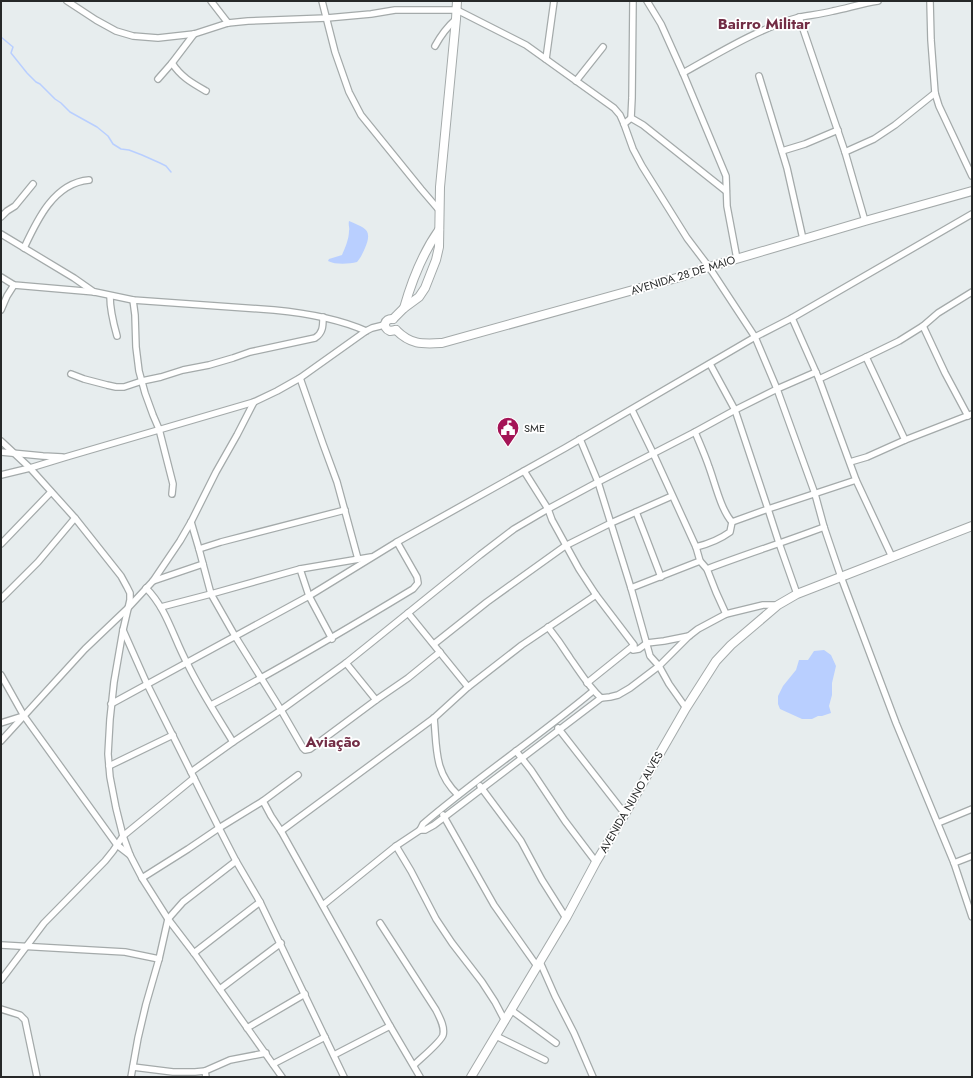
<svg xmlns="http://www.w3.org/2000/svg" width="973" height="1078" viewBox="0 0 973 1078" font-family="Jost,sans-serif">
<rect width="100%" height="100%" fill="#e7edee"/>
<g fill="#b9cfff">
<path d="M 349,221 C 365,228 373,229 365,248 C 363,253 361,257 357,262 C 349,264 336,265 328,261 L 329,259 L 342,255 C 345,248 349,239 349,231 C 350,228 348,225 349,221 Z"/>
<path d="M 824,650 L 831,655 L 836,666 L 832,683 L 832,695 L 829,706 L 831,713 L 822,716 L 818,716 L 812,719 L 802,719 L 780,709 L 778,704 L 778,696 L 783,686 L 796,670 L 799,660 L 808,660 L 814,651 Z"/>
</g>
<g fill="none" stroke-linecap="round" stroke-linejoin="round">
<path stroke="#b9cfff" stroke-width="1.5" d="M 1,37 L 13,47 L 11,53 L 27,73 L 36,82 L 40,84 L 55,99 L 61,103 L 70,112 L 97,127 L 108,136 L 113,144 L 121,149 L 129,150 L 142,155 L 160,163 L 166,166 L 171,172"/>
<g stroke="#a4aaaa" stroke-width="8">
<g id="street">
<path d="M 67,1 L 96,20 L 116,31 L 133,36 L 158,38 L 194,34 L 228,23 L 248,21 L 327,18 L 371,14 L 395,10 L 457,10 L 526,45 L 614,108 L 620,115 L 624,124 L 633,149 L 642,166 L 687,238 L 709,267 L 755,337 L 777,389 L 815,494 L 824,527 L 841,577 L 896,723 L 954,863 L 972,917"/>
<path d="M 211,1 L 228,23"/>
<path d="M 322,1 L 335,52 L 349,92 L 361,115 L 421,189 L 439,210"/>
<path d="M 647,1 L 661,24 L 683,73 L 726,176 L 727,206 L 737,259"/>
<path d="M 930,1 L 931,40 L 935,93 L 939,106 L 972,176"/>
<path d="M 799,17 L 845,152 L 865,221"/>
<path d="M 435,46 C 441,35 447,27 456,19"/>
<path d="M 546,59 L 554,1"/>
<path d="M 172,63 C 181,77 192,83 206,91"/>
<path d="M 683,73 C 719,53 759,28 800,17 C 811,15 822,14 833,11 C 848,8 863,3 878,1"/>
<path d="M 759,76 L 787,168 L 803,239"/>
<path d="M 158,79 L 172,63 L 194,34"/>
<path d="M 576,81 L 603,47"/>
<path d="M 631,118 L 643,125 L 726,191"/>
<path d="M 624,124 L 631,118 L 632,98 L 633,1"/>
<path d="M 782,151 L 805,144 L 838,130"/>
<path d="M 845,152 L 874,139 L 895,125 L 935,93"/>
<path d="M 1,217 L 7,211 L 15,206 L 33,184"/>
<path d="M 1,234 L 74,278 L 94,292"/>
<path d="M 24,248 C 37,220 54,183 89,180"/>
<path d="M 1,277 L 14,285 L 95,292 L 133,300 L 274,310 C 305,313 337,318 366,331"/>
<path d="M 110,296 C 110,310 113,322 117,336"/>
<path d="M 133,300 L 135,315 L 136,347 L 139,371 L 145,393 L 153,415 L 159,429 L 173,484 L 172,494"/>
<path d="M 1,310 L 7,296 L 14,285"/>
<path d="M 792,318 L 819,379 L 856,480 L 892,557"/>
<path d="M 923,326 L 945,373 L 968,416"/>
<path d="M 866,357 L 905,440"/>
<path d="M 710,364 L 735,410 L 768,509 L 779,543 L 797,594"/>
<path d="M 71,374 L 84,379 L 107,385 L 116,387 L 124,387 L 142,381 L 161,377 L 183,370 L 209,365 L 233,358 L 250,352 L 315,338 C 323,333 323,326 323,317"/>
<path d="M 300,378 L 323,444 L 337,482 L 358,559"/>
<path d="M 819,379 L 866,357 L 899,341 L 923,326 L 938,313 L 972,292"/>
<path d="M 632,410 L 653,453 L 696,547 L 700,561 L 707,569 L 716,592 L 726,614"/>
<path d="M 695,432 C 700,444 705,455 709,467 C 715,483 721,510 732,522 L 768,509 L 856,480"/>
<path d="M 580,439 L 598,482 L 631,588 L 650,656 L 659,666 L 669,684 L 686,708"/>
<path d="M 1,441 L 30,468 L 75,518 L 121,576 L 127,587 L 130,593 L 130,600 L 123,630 L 114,682 L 110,719 L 108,754 L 110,777 L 116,808 L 123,836 L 130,855 L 142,878 L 168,919 L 194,953 L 282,1077"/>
<path d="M 1,452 L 43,456 L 62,457"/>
<path d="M 850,462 L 867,457 L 905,440 L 972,414"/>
<path d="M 524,471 L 548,509 L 552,520 L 579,569 L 596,595 L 634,645 L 633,650 L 639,649 L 647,643 L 664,641 L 689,636"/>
<path d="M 1,475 L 30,468 L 66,457 L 254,402 L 277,391 L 300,378 L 366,331 L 372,328 L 384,325"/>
<path d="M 636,512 L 645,535 L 661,577"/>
<path d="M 191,522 L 199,549 L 211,594 L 235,636 L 281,710 L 303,748 L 305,750 L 310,749 L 376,700 L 408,678 L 440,652"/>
<path d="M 1,544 L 51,492"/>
<path d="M 696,547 C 708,544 719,540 730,532 L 732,522"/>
<path d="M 199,549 L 221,542 L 345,510"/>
<path d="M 300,569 L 309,596 L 332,639"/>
<path d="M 707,569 C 746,554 785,542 824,527"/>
<path d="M 153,581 L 203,564"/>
<path d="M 146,588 C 167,609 173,637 187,663 C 200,690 217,716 233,742"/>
<path d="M 631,588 L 700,561"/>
<path d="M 1,599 L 38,562 L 75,518"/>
<path d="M 161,607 L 211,594 L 300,569 L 371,557"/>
<path d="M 408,613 L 468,687"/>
<path d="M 548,627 C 556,637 563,647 570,658 C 580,672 588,686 601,698 L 610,697 L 618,695 L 630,688 L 659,666 L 689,636 L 698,629 L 726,614 L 763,605 L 778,605"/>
<path d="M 123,630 L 147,684 L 219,828 L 236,861 L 260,902 L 344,1077"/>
<path d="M 434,644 L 487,602 L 565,546 L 611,523 L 672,496"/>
<path d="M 346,663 L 376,700"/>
<path d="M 1,675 L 24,716 L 117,845 L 130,855"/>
<path d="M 587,683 L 633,646"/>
<path d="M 111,704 L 309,596 L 397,542 L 565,448 L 755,337 L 792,318 L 972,214"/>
<path d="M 211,705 C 280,669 347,629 413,589 L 418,583 L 417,577 L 397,542"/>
<path d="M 434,718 C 437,749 434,772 458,795"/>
<path d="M 1,723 L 23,716"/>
<path d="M 558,728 L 625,814"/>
<path d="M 1,741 L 85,649 L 128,608 L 153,581 L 180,541 L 191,522 L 216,472 L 237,435 L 254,402"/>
<path d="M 516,751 L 531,770 L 565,821 L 596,862"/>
<path d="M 109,766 L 173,735"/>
<path d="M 191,772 L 233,742 L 281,710 L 346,663 L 480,555 L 514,529 L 548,509 L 598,482 L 695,432 L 735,410 L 777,389 L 816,372"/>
<path d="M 480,786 L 521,841 L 542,880 L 566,918"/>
<path d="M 263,801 L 298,775"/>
<path d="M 443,815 L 494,905 L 537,966"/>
<path d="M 938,823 L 972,809"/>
<path d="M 420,830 L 425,830 L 434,825 L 601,698"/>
<path d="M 281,831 L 390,1026 L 420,1077"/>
<path d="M 396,846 L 411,871 L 436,919 L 452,943 L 482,982 L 495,1002 L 505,1021"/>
<path d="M 954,863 L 972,856"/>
<path d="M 142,878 L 188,849 L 219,828 L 263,801 L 271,816 L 281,831 L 434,718 L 468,687 L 522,645 L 596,595"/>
<path d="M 323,905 L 396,846 L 420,830 L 423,824 C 478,777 538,737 593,691"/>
<path d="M 380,923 L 436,1010 C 440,1018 445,1027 443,1035 C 441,1042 420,1059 414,1065"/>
<path d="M 1,945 L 125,952 L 159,959"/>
<path d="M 194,953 L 260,902"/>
<path d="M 540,962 L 555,996 L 574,1033 L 593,1077"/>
<path d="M 1,980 L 44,923 L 105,861 L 113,851 L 123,836 L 194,778"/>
<path d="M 220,989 L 281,943"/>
<path d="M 1,1009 L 20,1015 L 25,1020 L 37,1077"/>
<path d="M 511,1010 L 556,1043"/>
<path d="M 247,1028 L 305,994"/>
<path d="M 496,1036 L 545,1060"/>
<path d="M 334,1055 L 390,1026"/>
<path d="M 273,1064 L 325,1037"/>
<path d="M 133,1067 L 173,1072 L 195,1072 L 205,1071 L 230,1060 L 266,1053"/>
<path d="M 205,1071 L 206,1077"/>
<path d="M 131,1077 L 138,1038 L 146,1004 L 159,959 L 168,919 L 183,902 L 236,861"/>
</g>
</g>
<g stroke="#a4aaaa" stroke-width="10">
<g id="secondary">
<path d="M 404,308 C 412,280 422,254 439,230"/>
<path d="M 393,319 L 404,308 L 419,297 L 425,288 L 436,260 L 439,247 L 440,187 L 456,19 L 457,1"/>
<path d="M 393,319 C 384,318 382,328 390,331 L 396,330"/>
<path d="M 396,330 C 411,345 422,344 442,343 L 680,277 L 709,267 L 865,221 L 972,191"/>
<path d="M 471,1077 L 566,918 L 596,862 L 625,814 L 686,708 L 716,661 L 731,645 L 778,605 L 797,594 L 972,526"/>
</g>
</g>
<use href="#street" stroke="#fff" stroke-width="5.5"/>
<use href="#secondary" stroke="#fff" stroke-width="8"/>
</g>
<defs>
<g id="civic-pin" transform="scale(1.15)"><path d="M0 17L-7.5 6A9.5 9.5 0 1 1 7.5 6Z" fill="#a41456" stroke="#fff"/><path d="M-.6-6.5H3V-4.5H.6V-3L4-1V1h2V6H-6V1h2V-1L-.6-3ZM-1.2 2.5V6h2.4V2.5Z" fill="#fff"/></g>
</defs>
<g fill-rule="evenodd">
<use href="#civic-pin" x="508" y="428"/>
</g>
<g text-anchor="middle" stroke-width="3.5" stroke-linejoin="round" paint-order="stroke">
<g font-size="11" fill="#262828" stroke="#fff">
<text transform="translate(683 275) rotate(-17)" y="4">AVENIDA 28 DE MAIO</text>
<text transform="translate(631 802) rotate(-60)" y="4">AVENIDA NUNO ALVES</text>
</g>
<g font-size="11" fill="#262828" stroke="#fff" text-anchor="start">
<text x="524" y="432">SME</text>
</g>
<g font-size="15" font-weight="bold" fill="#722d45" stroke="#fff">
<text x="764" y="29">Bairro Militar</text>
<text x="333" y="747">Aviação</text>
</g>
</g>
<rect width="973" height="1078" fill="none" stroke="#262828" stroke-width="4"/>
</svg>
